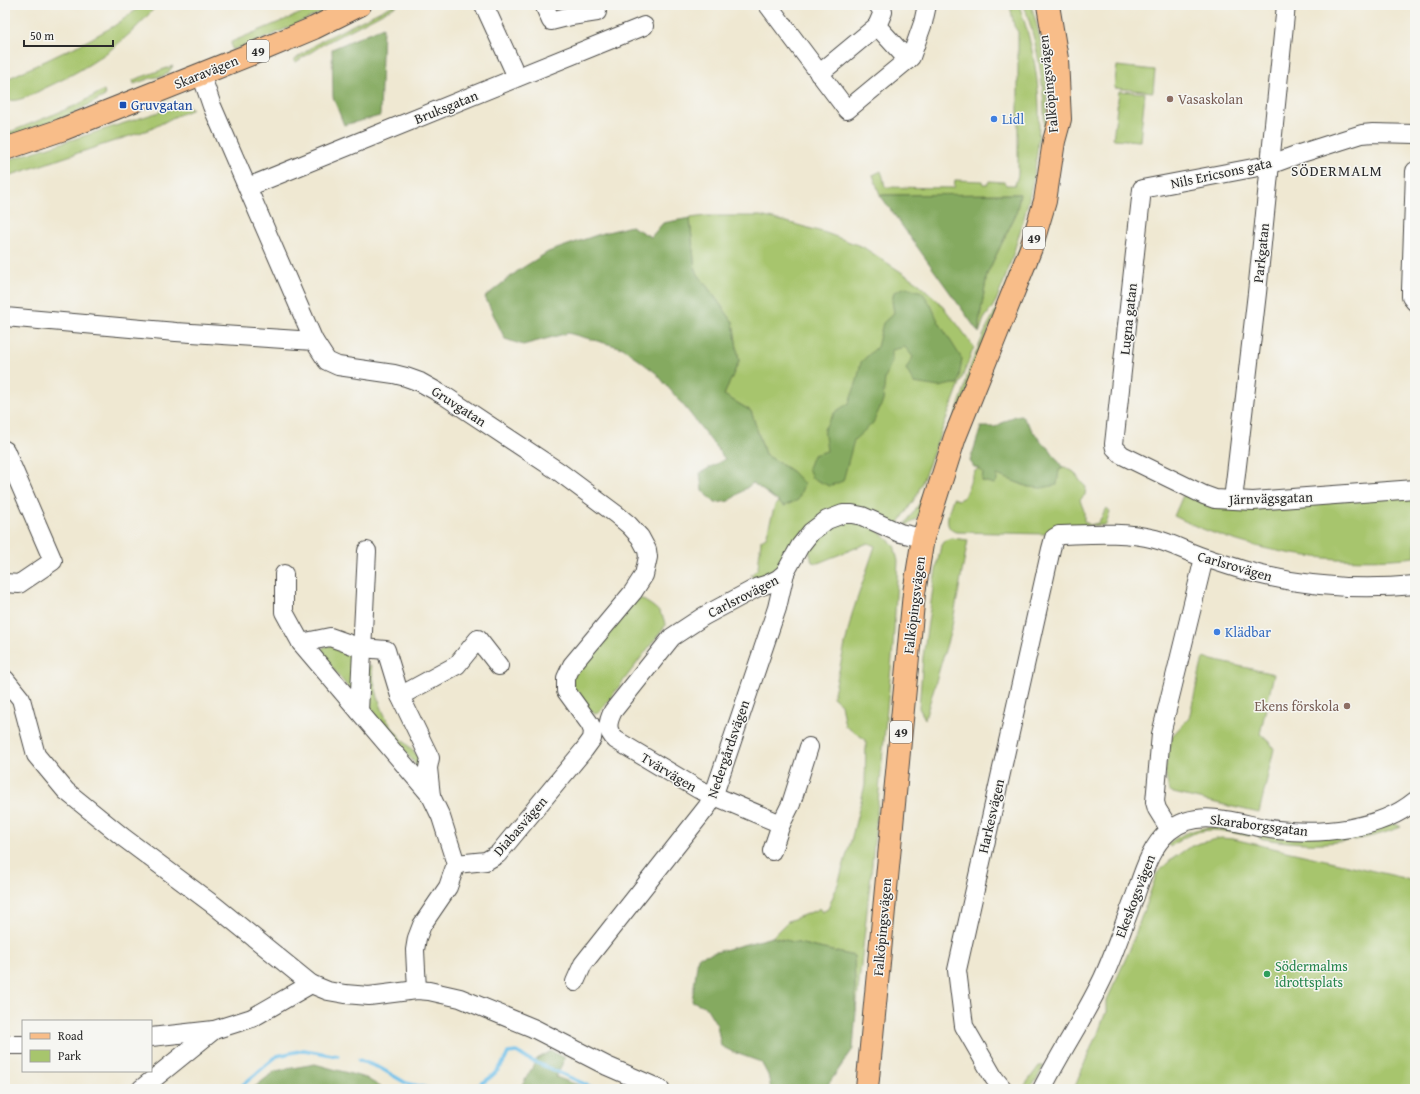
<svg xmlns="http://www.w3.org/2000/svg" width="1420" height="1094" viewBox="0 0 1420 1094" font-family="'Gentium Book Plus',serif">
<rect width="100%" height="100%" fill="#f6f6f2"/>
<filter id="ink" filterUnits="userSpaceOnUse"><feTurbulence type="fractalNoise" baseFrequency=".025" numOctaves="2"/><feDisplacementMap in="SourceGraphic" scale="8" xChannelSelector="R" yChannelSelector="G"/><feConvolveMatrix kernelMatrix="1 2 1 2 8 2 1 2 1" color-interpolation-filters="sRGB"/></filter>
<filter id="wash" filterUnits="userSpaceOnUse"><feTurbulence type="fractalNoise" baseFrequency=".012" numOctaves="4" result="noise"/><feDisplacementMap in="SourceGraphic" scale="16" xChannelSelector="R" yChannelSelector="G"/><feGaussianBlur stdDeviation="0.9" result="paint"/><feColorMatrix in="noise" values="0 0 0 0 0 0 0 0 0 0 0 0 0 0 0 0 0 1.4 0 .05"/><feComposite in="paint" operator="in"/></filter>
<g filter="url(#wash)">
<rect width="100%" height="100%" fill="#efe8d2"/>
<g fill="#a7c56d" stroke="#69784c">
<path d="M 143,5 L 157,5 C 124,44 91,67 45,88 C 33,94 19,103 5,100 L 5,80 L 83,43 L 114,26 Z"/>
<path d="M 321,5 L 338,5 L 261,40 L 232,50 L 231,42 Z"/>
<path d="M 393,5 L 398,5 L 322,45 L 296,62 L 294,60 L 321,41 Z"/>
<path d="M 1010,5 L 1019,5 C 1048,87 1044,156 1018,238 C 1012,259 1005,281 996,301 C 993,307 988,313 984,319 C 982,323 981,329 979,333 L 979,323 L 987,274 L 1016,214 L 1020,194 L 880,195 L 873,175 L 881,171 L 883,177 L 885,187 L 954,188 L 955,180 L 982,181 L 983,184 L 988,184 L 989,181 L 1004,182 L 1006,185 L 1015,185 L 1018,175 L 1018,32 L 1014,26 Z"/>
<path d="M 1024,5 L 1031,5 C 1064,108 1043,210 1001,307 C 998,314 994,320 991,326 C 984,340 979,354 973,368 C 970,377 969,387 965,397 C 951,436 935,474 920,512 L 917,519 L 905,526 C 909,516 917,509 921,500 C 936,465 951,430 963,393 C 966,386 966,377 969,370 C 975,355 981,340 988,325 C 991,319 995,313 998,307 C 1004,294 1008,280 1013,267 C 1048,177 1056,98 1024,5 Z"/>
<path d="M 173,66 L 168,73 L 163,76 L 151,78 L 134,84 L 133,80 Z"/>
<path d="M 1117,66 L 1155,70 L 1153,92 L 1114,88 Z"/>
<path d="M 104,90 L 105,96 L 68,116 L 5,137 L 5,134 L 77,105 Z"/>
<path d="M 1119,91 L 1145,93 L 1140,141 L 1113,139 Z"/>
<path d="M 178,106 L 186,106 L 193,109 L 174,117 L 151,129 L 5,177 L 5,161 Z"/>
<path d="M 706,216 L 760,216 L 787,222 L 826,233 L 863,247 L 918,283 L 938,301 L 958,325 L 974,347 L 917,495 L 897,526 L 853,507 L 770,572 L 754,579 L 751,575 L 758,568 L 761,540 L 766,537 L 775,505 L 778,502 L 784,506 L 793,472 L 765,454 L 751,411 L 724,395 L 739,361 L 733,322 L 695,270 L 690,218 Z"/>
<path d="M 1065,467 L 1074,472 L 1081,482 L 1086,487 L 1085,495 L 1080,500 L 1084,511 L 1084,521 L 1090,525 L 1098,523 L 1107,508 L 1110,511 L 1106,525 C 1090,526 1057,523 1045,534 L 956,532 C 941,528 950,509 953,498 L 958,500 L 964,497 L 974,472 L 979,468 L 983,473 L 982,481 L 997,474 L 1028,487 Z"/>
<path d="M 1184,493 L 1217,508 L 1415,495 L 1415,557 C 1345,565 1274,556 1208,531 C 1196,527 1185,521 1174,516 Z"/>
<path d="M 857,521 L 878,531 L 894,545 L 898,561 L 893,647 L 871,874 L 856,1011 L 854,956 L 772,937 L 788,921 L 817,910 L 819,908 L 822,912 L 828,909 L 838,884 L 852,837 L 865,785 L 866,740 L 845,726 L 841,704 L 833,697 L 852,614 L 875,546 L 868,543 L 818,563 L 812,562 L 808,547 L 817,536 L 836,523 Z"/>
<path d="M 952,538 L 968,540 L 952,626 L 925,719 L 919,708 L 923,657 L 934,581 L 941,545 L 945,540 Z"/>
<path d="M 640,598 C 651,605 665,612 665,626 L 599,713 L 595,714 C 582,705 572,693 572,677 L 634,601 Z"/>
<path d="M 331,645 L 344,647 L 355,658 L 354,695 L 319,651 L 324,647 Z"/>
<path d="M 1203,658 L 1274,674 L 1260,734 L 1268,739 L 1274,749 L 1259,813 L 1169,792 L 1165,770 L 1172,736 L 1189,718 Z"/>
<path d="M 368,666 L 371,666 C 374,684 380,711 391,726 C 400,738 412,750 423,761 L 420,769 L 366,708 Z"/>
<path d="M 1390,824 L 1395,824 L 1401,827 C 1355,845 1307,847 1259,838 L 1259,835 Z"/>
<path d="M 1213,827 L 1251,833 L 1250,836 C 1215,829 1200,824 1170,847 L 1167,844 C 1183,833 1194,829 1213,827 Z"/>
<path d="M 1221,838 L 1233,839 L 1400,877 L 1415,882 L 1415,1082 L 1412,1089 L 1074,1089 L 1095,1038 L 1097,1036 L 1105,1014 L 1107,1013 L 1107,1000 L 1130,949 L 1157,873 L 1172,859 L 1188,848 L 1200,843 Z"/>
<path d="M 1039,1066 L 1044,1066 C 1038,1075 1035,1089 1022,1089 Z"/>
</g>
<g fill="#85aa60" stroke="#586a46">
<path d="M 383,27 L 380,116 L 344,125 L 333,97 L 332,49 Z"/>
<path d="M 1020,194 L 1016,214 L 987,274 L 979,323 L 979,333 L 880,195 Z"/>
<path d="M 690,218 L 695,270 L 733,322 L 739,361 L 724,395 L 751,411 L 765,454 L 793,472 L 804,484 L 798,500 L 784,506 L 753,483 L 729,501 L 715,503 L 702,490 L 700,473 L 725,459 L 688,411 L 656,373 L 623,348 L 568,333 L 523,345 L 505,339 L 485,297 L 519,270 L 548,252 L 600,234 L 631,226 L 651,237 L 663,223 Z"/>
<path d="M 906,287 L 922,292 L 931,305 L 938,321 L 962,359 L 958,384 L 952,384 L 939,387 L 914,383 L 906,369 L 913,357 L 905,347 L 892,350 L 892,361 L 885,378 L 883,401 L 873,423 L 854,440 L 843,481 L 829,486 L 812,478 L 808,468 L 813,455 L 827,451 L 824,429 L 835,412 L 849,403 L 857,381 L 861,362 L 877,347 L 883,323 L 894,313 L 892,301 L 894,292 Z"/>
<path d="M 1021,415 L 1041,442 L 1049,448 L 1063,468 L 1059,470 L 1057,485 L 1041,488 L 1029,487 L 997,475 L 997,481 L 994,484 L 982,481 L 983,473 L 979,468 L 974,467 L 970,461 L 981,427 L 995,427 L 1014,416 Z"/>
<path d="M 772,937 L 854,956 L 856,1011 L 853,1049 L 825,1089 L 771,1089 L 768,1075 L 761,1062 L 733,1052 L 721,1046 L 717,1025 L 706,1007 L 692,1001 L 698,957 Z"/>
<path d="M 551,1051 L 565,1058 L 556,1077 L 588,1089 L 520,1089 L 537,1059 Z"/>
<path d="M 315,1064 L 366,1078 L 384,1089 L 252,1089 L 275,1071 Z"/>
</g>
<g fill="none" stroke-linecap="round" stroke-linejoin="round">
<g stroke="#6fc1eb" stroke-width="3.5">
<path d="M 359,1060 L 380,1068 L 406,1083 L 431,1089"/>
<path d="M 238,1089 L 277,1056 L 304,1050 L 338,1056"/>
<path d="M 471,1089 C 488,1081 501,1071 508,1053 L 517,1052 L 526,1058 L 596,1089"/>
</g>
</g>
</g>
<g filter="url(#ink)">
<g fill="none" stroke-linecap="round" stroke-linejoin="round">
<g stroke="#484744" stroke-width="20">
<g id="minor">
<path d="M 484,5 L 517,77"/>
<path d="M 544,5 L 551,21 L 571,16 L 597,12"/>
<path d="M 768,5 L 847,110 L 911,57 L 923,23 L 927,5"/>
<path d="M 878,5 L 883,12 L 877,26 L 908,60"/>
<path d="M 201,74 L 212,106 L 314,341 L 327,361 L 338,366 L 394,374 L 406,377 L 420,382 L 445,396 L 558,471 L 617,515 L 629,525 L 640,537 L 647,550 L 648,557 L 644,575 L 633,592 L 572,665 L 566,678 L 566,691 L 590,724 L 593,731 L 592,739 L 584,750 L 498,854 L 486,861 L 456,864 L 448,887 L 422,925 L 417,938 L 415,950 L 417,990"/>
<path d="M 819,74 L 877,26"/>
<path d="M 1415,134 L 1373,133 L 1362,134 L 1299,154 L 1269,165 L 1142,189 L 1114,444 L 1115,448 L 1122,455 L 1204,495 L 1215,499 L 1253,501 L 1415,489"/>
<path d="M 1415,171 L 1411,290 L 1411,297 L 1415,302"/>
<path d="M 248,187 L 644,26"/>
<path d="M 5,317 L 176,332 L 314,341"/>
<path d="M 5,450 L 53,561 L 19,584 L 5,583"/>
<path d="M 1233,500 L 1257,293 L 1286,5"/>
<path d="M 284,574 L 284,612 L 301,643 L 431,796 L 441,817 L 456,864"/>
<path d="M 301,643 L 330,637 L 361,648 L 386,650 L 400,696 L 430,758 L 428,768 L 431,796"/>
<path d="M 5,679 L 21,699 L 36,755 L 66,791 L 124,838 L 215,906 L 311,984 L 328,991 L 345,994 L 369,996 L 417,990 L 429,991 L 460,998 L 533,1028 L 607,1066 L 660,1089"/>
<path d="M 400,696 L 457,665 L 478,639 L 499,666"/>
<path d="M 359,711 L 367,551"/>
<path d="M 781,824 L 698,789 L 616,740 C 606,731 607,723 613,711 L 672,637 L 704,616 L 758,587 L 768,584 L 778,579 L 785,573 L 800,546 L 811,532 L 827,520 L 843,514 L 852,514 L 862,516 L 900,533 L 923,538"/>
<path d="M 1170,830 L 1157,809 L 1155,802 L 1161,734 L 1204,558"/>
<path d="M 772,851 L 781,824 L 791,804 L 809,747"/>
<path d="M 575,982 L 583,964 L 707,807 L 713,797 L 777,608 L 785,573"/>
<path d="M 151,1037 L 214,1030 L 252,1018 L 311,984"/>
<path d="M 5,1045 L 23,1045"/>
<path d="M 141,1089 L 214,1030"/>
<path d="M 1003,1089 L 994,1078 L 964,1026 L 957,970 L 1051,549 L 1054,538 L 1059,535 C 1090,534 1124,531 1155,539 C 1174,544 1191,554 1209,559 C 1227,565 1244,571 1262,575 C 1312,587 1363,590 1415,585"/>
<path d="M 1042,1089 C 1061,1051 1085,1016 1103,978 C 1115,952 1124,923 1135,896 C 1143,873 1150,847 1169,831 C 1200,805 1242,826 1277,830 C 1321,835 1380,830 1415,801"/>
</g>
</g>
<g stroke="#484744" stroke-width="24">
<g id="major">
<path d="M 5,149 L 61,130 L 259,51 L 314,28 L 360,5"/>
<path d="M 867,1089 L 914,593 L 923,538 L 955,437 L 1031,248 L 1045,201 L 1054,141 L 1060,119 L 1057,59 L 1048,5"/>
</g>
</g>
<use href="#minor" stroke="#fff" stroke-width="18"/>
<use href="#major" stroke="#f8bd89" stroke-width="22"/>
</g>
</g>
<g fill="#8d6e63" stroke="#f6f6f2" stroke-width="1.5">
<circle cx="1170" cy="99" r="4"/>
<circle cx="1347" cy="706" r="4"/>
</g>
<rect fill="#1a4fb4" stroke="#f6f6f2" stroke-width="1.5" x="119" y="101" width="8" height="8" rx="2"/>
<g fill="#3f7fe0" stroke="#f6f6f2" stroke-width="1.5">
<circle cx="994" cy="119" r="4"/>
<circle cx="1217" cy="632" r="4"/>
</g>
<circle fill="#2e9e5b" stroke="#f6f6f2" stroke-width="1.5" cx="1267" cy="974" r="4"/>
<g text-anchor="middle" stroke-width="3" stroke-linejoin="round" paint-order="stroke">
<g fill="#f6f6f2" stroke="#686867" stroke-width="1">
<rect x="247" y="40" width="22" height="22" rx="3"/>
<rect x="1023" y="227" width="22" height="22" rx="3"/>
<rect x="890" y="721" width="22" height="22" rx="3"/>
</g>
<g font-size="13" font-weight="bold" fill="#2b2b2b">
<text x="258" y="56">49</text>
<text x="1034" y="243">49</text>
<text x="901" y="737">49</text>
</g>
<g font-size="14" fill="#2b2b2b" stroke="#f6f6f2">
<text transform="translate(206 72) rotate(-22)" y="5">Skaravägen</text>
<text transform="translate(1048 84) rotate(-96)" y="5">Falköpingsvägen</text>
<text transform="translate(446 107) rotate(-22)" y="5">Bruksgatan</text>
<text transform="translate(1221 173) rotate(-12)" y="5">Nils Ericsons gata</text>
<text transform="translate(1261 253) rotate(-84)" y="5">Parkgatan</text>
<text transform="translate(1128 319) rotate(-84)" y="5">Lugna gatan</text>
<text transform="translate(459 406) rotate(33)" y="5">Gruvgatan</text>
<text transform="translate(1271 498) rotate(-2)" y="5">Järnvägsgatan</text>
<text transform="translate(1235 566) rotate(16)" y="5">Carlsrovägen</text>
<text transform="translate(743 596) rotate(-27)" y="5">Carlsrovägen</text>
<text transform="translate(914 605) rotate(-83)" y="5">Falköpingsvägen</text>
<text transform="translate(728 749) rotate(-71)" y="5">Nedergårdsvägen</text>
<text transform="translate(669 772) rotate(31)" y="5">Tvärvägen</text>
<text transform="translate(991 816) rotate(-77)" y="5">Harkesvägen</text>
<text transform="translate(1259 825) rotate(7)" y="5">Skaraborgsgatan</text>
<text transform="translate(520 826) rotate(-49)" y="5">Diabasvägen</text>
<text transform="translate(1135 896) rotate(-69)" y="5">Ekeskogsvägen</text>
<text transform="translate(882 927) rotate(-85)" y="5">Falköpingsvägen</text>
</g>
<g font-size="14" fill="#785e54" stroke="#f6f6f2" text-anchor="start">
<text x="1178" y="104">Vasaskolan</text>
<text x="1339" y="711" text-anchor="end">Ekens förskola</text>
</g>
<g font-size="14" fill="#164399" stroke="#f6f6f2" text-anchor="start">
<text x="131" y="110">Gruvgatan</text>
</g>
<g font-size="14" fill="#366cbe" stroke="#f6f6f2" text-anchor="start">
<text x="1002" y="124">Lidl</text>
<text x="1225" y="637">Klädbar</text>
</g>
<g font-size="14" fill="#27864d" stroke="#f6f6f2" text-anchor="start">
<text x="1275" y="971">Södermalms<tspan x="1275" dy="16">idrottsplats</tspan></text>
</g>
<g font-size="15" letter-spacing="1" fill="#2b2b2b" stroke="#f6f6f2">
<text x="1337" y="176">SÖDERMALM</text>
</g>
</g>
<rect width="1420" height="1094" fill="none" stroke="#f6f6f2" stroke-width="20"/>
<rect x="22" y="1020" width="130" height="52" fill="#f6f6f2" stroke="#a5a5a2"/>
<rect x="30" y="1033" width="20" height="6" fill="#f8bd89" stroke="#a5a5a2"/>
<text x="58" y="1040" font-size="12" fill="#2b2b2b">Road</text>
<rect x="30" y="1050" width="20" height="12" fill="#a7c56d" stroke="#a5a5a2"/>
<text x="58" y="1060" font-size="12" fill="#2b2b2b">Park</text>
<path d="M24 40v6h89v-6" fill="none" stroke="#2b2b2b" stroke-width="2"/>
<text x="30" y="40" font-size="12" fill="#2b2b2b" stroke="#f6f6f2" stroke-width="3" paint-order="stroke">50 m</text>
</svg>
